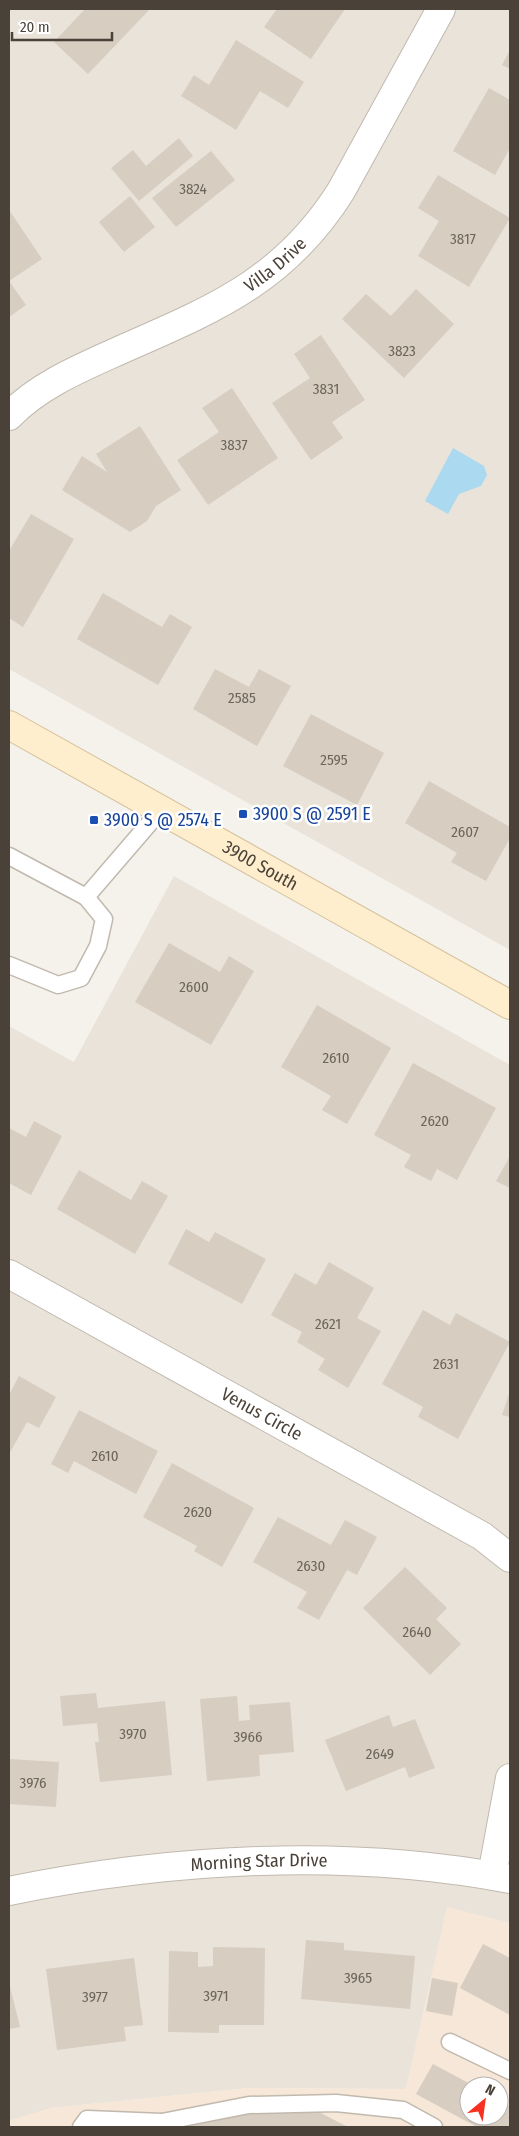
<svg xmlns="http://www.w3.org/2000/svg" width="519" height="2136" viewBox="0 0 519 2136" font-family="'Fira Sans Condensed',sans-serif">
<rect width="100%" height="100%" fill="#f5f2ec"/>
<g fill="#e9e3da">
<path d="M 9,9 L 510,9 L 510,950 L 9,669 Z"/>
<path d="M 174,876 L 510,1065 L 510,1923 L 447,1908 L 406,2089 L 248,2088 L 51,2108 L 9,2121 L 9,1026 L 74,1062 Z"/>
</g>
<path fill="#f6e7d8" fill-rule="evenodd" d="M 447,1907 L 510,1923 L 510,2127 L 9,2127 L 9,2121 L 51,2108 L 248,2088 L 406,2089 ZM 469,2086 L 499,2086 L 499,2116 L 469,2116 Z"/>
<path fill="#aad9f0" d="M 453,448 L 484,466 L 487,475 L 481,486 L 459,494 L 448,514 L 425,501 Z"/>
<g fill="#d7cdc1">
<path d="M 85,9 L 150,9 L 88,74 L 54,42 Z"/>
<path d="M 277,9 L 345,9 L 311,59 L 264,27 Z"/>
<path d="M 236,40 L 304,82 L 288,108 L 260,91 L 236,130 L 181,96 L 194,75 L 209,85 Z"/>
<path d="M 510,50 L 510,69 L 502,65 Z"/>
<path d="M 489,88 L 510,100 L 510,148 L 495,175 L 453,151 Z"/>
<path d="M 179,138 L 193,156 L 139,201 L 111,168 L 133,150 L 146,166 Z"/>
<path d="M 211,151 L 235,180 L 176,227 L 152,198 Z"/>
<path d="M 438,175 L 510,218 L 469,287 L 418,256 L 439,221 L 418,208 Z"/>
<path d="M 130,196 L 155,227 L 124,252 L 99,222 Z"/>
<path d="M 9,210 L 42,259 L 9,281 L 26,305 L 9,317 Z"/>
<path d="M 416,289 L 454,324 L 404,378 L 342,319 L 366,294 L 391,316 Z"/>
<path d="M 321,335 L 365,400 L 332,422 L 343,438 L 311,460 L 272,403 L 310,378 L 294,354 Z"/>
<path d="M 232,388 L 278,458 L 208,505 L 177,460 L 219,432 L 202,408 Z"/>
<path d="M 140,426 L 181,490 L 156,506 L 147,521 L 130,532 L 62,490 L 82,456 L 107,472 L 96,454 Z"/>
<path d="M 31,514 L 74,539 L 23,627 L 9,618 L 9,551 Z"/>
<path d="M 103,593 L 162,627 L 170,614 L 192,627 L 158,685 L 77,639 Z"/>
<path d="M 215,669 L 249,687 L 259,669 L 291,686 L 257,746 L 193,709 Z"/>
<path d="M 311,714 L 384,753 L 357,805 L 283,766 Z"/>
<path d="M 429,781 L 510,827 L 510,838 L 486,881 L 451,862 L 457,853 L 405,823 Z"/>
<path d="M 169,943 L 220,972 L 229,956 L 254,971 L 211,1045 L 135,1002 Z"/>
<path d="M 317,1005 L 391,1048 L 347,1124 L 322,1110 L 331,1096 L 281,1067 Z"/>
<path d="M 413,1063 L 496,1108 L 457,1180 L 437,1169 L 431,1181 L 404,1167 L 411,1155 L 374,1135 Z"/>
<path d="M 34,1121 L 62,1136 L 31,1195 L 9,1183 L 9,1128 L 26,1137 Z"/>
<path d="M 510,1156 L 510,1188 L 496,1181 Z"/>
<path d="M 79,1170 L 131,1200 L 142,1181 L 168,1196 L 135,1254 L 57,1209 Z"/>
<path d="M 186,1229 L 209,1242 L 215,1232 L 266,1259 L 242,1304 L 168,1264 Z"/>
<path d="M 329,1262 L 374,1288 L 357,1318 L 381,1331 L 348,1388 L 318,1370 L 325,1359 L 297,1342 L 302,1332 L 271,1315 L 295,1273 L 316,1285 Z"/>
<path d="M 423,1310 L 450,1325 L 456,1313 L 510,1342 L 458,1439 L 418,1417 L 423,1407 L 382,1384 Z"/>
<path d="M 19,1376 L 56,1397 L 39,1428 L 27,1422 L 9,1454 L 9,1395 Z"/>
<path d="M 510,1391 L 510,1417 L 502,1415 Z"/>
<path d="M 79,1410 L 158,1451 L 136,1494 L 74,1461 L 68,1473 L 51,1464 Z"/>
<path d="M 172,1463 L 254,1508 L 222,1567 L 194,1551 L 197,1546 L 143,1517 Z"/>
<path d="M 278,1517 L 331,1545 L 345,1520 L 377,1537 L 357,1575 L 347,1570 L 319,1620 L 297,1608 L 307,1592 L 253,1562 Z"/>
<path d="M 405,1567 L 447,1608 L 436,1619 L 461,1644 L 430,1675 L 363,1608 Z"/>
<path d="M 96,1693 L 98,1708 L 165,1701 L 172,1775 L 100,1782 L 95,1742 L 99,1742 L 97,1723 L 63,1726 L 60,1696 Z"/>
<path d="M 237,1696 L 239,1721 L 250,1720 L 249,1705 L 290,1702 L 294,1752 L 259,1755 L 260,1776 L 207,1781 L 200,1699 Z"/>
<path d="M 389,1715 L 393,1727 L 415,1719 L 435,1768 L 409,1778 L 405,1767 L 346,1791 L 325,1740 Z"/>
<path d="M 9,1759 L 59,1762 L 56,1807 L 9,1804 Z"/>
<path d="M 306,1940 L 344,1943 L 344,1950 L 415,1956 L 410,2009 L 301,1999 Z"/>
<path d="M 483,1944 L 510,1958 L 510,2015 L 460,1988 Z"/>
<path d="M 213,1947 L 265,1948 L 264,2025 L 219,2025 L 219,2033 L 168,2032 L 169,1951 L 198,1952 L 198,1967 L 213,1966 Z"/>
<path d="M 134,1958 L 143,2025 L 124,2027 L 126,2041 L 57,2050 L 46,1969 Z"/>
<path d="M 432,1978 L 458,1983 L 452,2016 L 426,2011 Z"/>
<path d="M 9,1983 L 20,2027 L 9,2029 Z"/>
<path d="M 433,2064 L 474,2086 L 469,2086 L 469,2116 L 499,2116 L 499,2100 L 510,2106 L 510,2127 L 477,2127 L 416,2094 Z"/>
<path d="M 305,2105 L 348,2127 L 181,2127 L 180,2123 Z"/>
</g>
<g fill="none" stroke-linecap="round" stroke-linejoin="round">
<g stroke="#c1b9ae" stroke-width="19">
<g id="lane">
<path d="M 9,856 L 86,897 L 160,811"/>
<path d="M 9,965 L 58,985 L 81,978 L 98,946 L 104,919 L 86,897"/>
<path d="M 450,2042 L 510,2071"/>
<path d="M 162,2122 L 249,2105 L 336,2103 L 403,2110 L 434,2127"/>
<path d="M 81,2127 L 87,2119 L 162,2122 L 162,2127"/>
</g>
</g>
<g stroke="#c1b9ae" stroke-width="30">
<g id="street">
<path id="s1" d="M 9,416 C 38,386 78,369 116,352 C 211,310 283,283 341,191 L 441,9"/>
<path id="s2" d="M 9,1274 L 482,1536 L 510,1558"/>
<path d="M 492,1875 L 510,1778"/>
<path id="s3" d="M 9,1891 C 172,1858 346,1848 510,1879"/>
</g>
</g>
<g stroke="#d4c19c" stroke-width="30">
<g id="secondary">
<path id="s4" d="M 9,725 L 510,1005"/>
</g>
</g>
<use href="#lane" stroke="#fff" stroke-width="16"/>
<use href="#street" stroke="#fff" stroke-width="28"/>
<use href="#secondary" stroke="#feeecd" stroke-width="28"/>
</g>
<g fill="#1a4fb4" stroke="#fff" stroke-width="2">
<rect x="238" y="809" width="10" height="10" rx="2.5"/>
<rect x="89" y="815" width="10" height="10" rx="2.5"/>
</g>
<g text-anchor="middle" stroke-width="5" stroke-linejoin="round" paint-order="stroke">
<g font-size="15" fill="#6d655b">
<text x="193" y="194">3824</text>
<text x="463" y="244">3817</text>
<text x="402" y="356">3823</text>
<text x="326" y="394">3831</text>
<text x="234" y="450">3837</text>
<text x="242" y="703">2585</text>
<text x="334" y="765">2595</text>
<text x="465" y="837">2607</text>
<text x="194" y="992">2600</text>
<text x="336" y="1063">2610</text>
<text x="435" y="1126">2620</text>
<text x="328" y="1329">2621</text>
<text x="446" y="1369">2631</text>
<text x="105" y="1461">2610</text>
<text x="198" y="1517">2620</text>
<text x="311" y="1571">2630</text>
<text x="417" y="1637">2640</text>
<text x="133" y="1739">3970</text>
<text x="248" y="1742">3966</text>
<text x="380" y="1759">2649</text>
<text x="33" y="1788">3976</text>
<text x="358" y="1983">3965</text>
<text x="216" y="2001">3971</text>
<text x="95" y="2002">3977</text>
</g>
<g font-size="18" fill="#4a4239" stroke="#fff">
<text dy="6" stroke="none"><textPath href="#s1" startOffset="308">Villa Drive</textPath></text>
<text dy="6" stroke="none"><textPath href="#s4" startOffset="288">3900 South</textPath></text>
<text dy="6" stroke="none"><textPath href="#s2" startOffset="289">Venus Circle</textPath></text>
<text dy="6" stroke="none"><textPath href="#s3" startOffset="252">Morning Star Drive</textPath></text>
</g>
<g font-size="18" fill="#164399" stroke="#fff" text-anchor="start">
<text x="253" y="820">3900 S @ 2591 E</text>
<text x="104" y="826">3900 S @ 2574 E</text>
</g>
</g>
<rect width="519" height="2136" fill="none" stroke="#4a4239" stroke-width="20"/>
<g transform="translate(484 2101) rotate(29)"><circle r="24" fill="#ffffff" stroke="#b7b3b0"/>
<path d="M0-4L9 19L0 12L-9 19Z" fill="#f63122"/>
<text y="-8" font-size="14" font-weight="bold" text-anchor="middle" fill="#4a4239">N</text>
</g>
<path d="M12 32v8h100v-8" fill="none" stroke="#4a4239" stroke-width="2.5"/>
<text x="20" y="32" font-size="15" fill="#4a4239" stroke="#ffffff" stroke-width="4" paint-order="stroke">20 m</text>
</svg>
